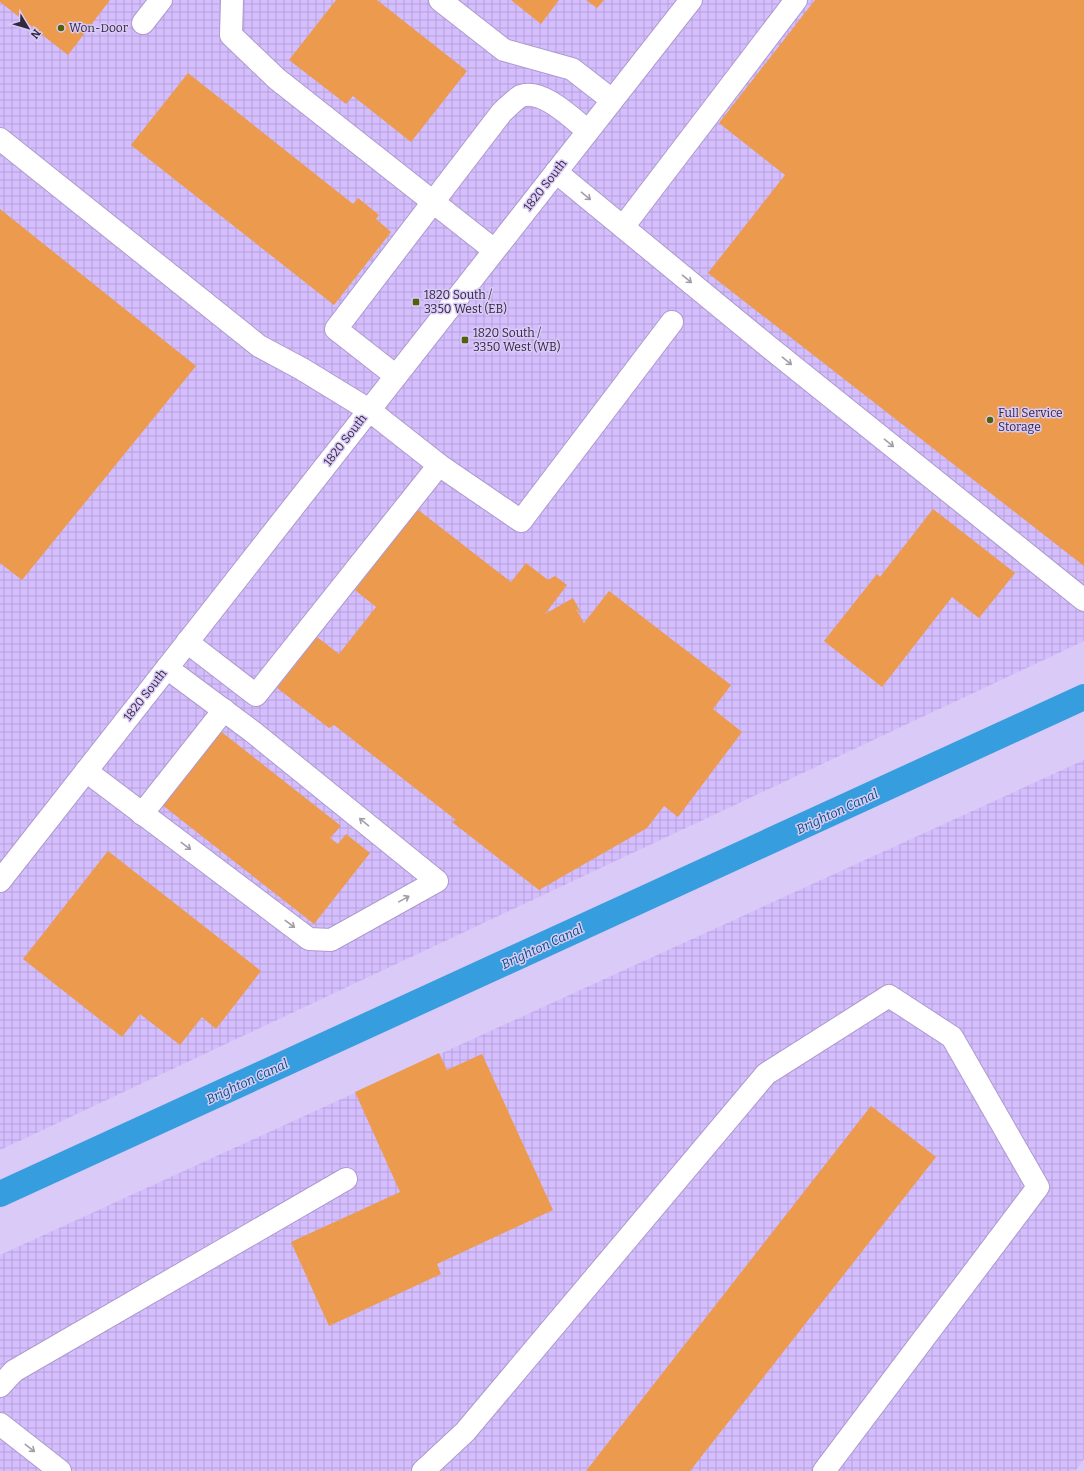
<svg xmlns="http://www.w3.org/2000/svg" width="1084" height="1471" viewBox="0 0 1084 1471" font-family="Bitter,serif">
<defs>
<pattern id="industrial-grid" width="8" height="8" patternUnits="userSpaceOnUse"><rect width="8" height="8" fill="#d4befd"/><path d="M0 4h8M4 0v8" fill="none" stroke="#b6a3da"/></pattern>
</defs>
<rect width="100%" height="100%" fill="#dacaf7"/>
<g fill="url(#industrial-grid)">
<path d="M 0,0 L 1084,0 L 1084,641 L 0,1150 Z"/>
<path d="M 1084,760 L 1084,1459 L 1075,1471 L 0,1471 L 0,1255 Z"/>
</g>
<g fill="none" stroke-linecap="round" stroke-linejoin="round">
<path stroke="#369edf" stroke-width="26" d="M 0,1194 L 1084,697"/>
</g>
<g fill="#ec9a4d">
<path d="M 0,0 L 110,0 L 68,55 L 0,2 Z"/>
<path d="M 336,0 L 377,0 L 467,71 L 411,142 L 353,96 L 346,104 L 289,60 Z"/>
<path d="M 511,0 L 559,0 L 541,24 Z"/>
<path d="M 586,0 L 604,0 L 597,8 Z"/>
<path d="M 815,0 L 1084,0 L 1084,566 L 708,273 L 785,175 L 719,123 Z"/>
<path d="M 188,73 L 353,204 L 358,198 L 379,215 L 376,219 L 391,232 L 334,305 L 131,145 Z"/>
<path d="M 0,209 L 196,366 L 22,580 L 0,563 Z"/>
<path d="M 417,509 L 511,582 L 526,563 L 548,580 L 555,576 L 567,585 L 545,614 L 573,598 L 581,613 L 576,609 L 584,623 L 609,591 L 731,685 L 713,709 L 742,732 L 678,817 L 664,806 L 647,828 L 539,890 L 452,822 L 456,820 L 334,725 L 329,728 L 277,688 L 317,637 L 339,654 L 376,607 L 355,590 Z"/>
<path d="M 933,509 L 1015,573 L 979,618 L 952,597 L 882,687 L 824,641 L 877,574 L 880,577 Z"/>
<path d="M 219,730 L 341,826 L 330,838 L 338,844 L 346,834 L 370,853 L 314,924 L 161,804 Z"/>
<path d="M 108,851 L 261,971 L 216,1029 L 202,1017 L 180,1045 L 140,1014 L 122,1037 L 23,959 Z"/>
<path d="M 439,1053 L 447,1070 L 482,1054 L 553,1210 L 437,1264 L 441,1274 L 329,1326 L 291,1242 L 400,1192 L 355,1092 Z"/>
<path d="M 871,1106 L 936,1157 L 690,1471 L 586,1471 Z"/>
</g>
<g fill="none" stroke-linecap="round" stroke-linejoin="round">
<g stroke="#ae9ad0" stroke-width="24">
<g id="minor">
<path d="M 232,0 L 231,35 L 277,79 L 494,250"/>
<path d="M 440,0 L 504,50 L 572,69 L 612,100"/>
<path d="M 143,23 L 161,0"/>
<path d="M 0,139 L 259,346 L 302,369 L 369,410 L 439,465 L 256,695 L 187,642"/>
<path d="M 556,172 L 769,347 L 1084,600"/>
<path d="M 623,227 L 796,0"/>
<path d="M 396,376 L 336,329 L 502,112 C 507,108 516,98 521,96 C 542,88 573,119 588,131"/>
<path d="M 439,465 L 521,521 L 672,322"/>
<path d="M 86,771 L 309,939 L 331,940 L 437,881 L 253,732 L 167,668"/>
<path d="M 142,814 L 224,710"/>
<path d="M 0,881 L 691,0"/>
<path d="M 0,1386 L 14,1371 L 346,1179"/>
<path d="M 0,1424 L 60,1471"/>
<path d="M 423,1471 L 465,1432 L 766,1074 L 889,996 L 952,1037 L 1038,1187 L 824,1471"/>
</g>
</g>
<use href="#minor" stroke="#fff" stroke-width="22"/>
</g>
<defs><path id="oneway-shaft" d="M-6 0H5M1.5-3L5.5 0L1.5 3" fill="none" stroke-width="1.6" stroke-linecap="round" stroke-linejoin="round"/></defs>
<g stroke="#a29ea8">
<use href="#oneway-shaft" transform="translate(586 196) rotate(39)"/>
<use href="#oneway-shaft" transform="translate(687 279) rotate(39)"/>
<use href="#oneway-shaft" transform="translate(787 361) rotate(39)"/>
<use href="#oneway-shaft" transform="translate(889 443) rotate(39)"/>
<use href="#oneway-shaft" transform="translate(364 822) rotate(-141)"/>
<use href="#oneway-shaft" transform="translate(186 846) rotate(37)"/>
<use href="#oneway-shaft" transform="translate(404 899) rotate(-29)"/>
<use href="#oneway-shaft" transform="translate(290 924) rotate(37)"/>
<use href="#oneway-shaft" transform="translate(30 1448) rotate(38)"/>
</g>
<g fill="#506107" stroke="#dacaf7" stroke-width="1.5">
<circle cx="61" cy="28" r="4"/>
<rect x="412" y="298" width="8" height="8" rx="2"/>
<rect x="461" y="336" width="8" height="8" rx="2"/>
<circle cx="990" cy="420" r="4"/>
</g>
<g text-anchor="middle" stroke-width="3" stroke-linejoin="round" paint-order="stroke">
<g font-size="12" fill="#31283e" stroke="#dacaf7" text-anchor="start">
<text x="69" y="32">Won-Door</text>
<text x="424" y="299">1820 South /<tspan x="424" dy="14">3350 West (EB)</tspan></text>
<text x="473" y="337">1820 South /<tspan x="473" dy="14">3350 West (WB)</tspan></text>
<text x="998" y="417">Full Service<tspan x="998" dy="14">Storage</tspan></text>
</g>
<g font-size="12" fill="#31283e" stroke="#dacaf7">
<text transform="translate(545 185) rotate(-52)" y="4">1820 South</text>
<text transform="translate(345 440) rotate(-52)" y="4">1820 South</text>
<text transform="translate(145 695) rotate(-52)" y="4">1820 South</text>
</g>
<g font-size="13" font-style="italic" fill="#00537e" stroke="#dacaf7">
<text transform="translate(837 811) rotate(-25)" y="5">Brighton Canal</text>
<text transform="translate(542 946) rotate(-25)" y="5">Brighton Canal</text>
<text transform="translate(247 1081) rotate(-25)" y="5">Brighton Canal</text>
</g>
</g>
<g transform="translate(28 28) rotate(128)" stroke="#dacaf7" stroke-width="3" paint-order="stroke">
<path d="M0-3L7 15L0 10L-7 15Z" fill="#31283e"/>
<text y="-6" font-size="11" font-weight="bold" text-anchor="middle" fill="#31283e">N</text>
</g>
</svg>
